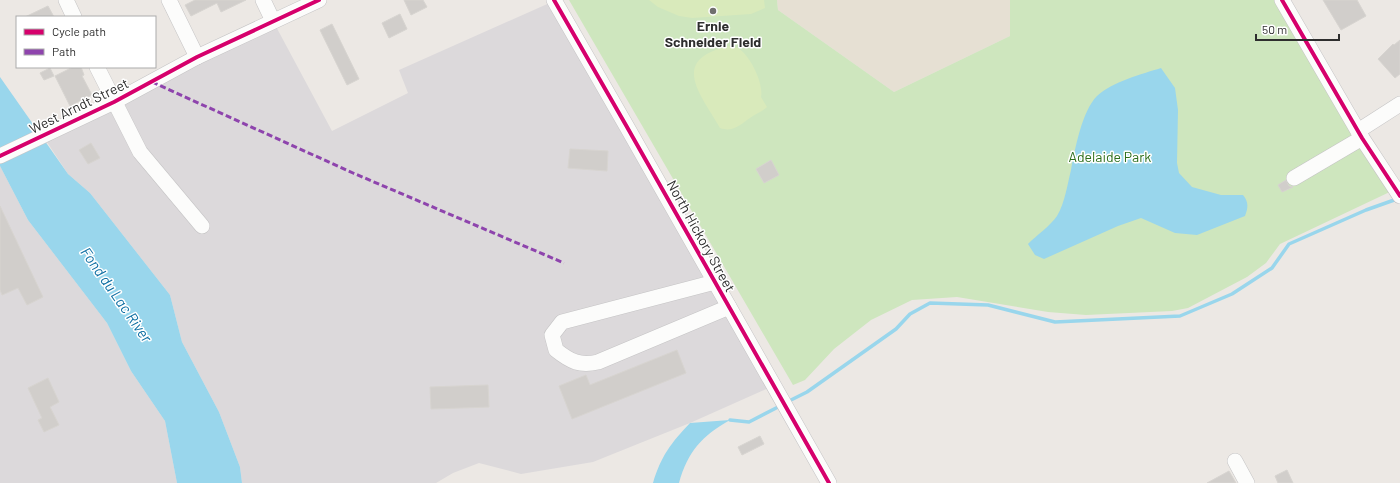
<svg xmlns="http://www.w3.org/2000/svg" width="1400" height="483" viewBox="0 0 1400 483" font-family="Barlow,sans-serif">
<rect width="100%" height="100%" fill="#ece8e4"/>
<g fill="#dcd9db">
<path d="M 554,1 L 773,386 L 690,423 L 593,462 L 521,474 L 479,463 L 453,473 L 436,483 L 242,483 L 240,467 L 219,412 L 182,342 L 170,295 L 90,193 L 68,174 L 43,136 L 273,21 L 332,131 L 408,93 L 399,70 Z"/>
<path d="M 0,166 L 28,220 L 107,323 L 131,371 L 165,421 L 177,483 L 0,483 Z"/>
</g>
<path fill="#e6e0d3" d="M 777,0 L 1010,0 L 1010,36 L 894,92 L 778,10 Z"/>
<path fill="#cee6be" d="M 569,0 L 777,0 L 778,10 L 894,92 L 1010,36 L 1010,0 L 1282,0 L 1396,189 L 1280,244 L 1266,263 L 1247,277 L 1188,308 L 1172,311 L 1086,315 L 1048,312 L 957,297 L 912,300 L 871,320 L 834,349 L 805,380 L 793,385 Z"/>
<g fill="#d9eabb">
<path d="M 649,0 L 764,0 L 765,8 L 751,14 L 692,18 L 679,16 L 658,7 Z"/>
<path d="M 729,46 C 731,47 736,47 738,48 C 750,55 764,84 761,97 L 767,107 C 762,112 755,114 750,118 C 741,124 733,133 720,128 C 700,93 669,60 729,46 Z"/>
</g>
<g fill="#99d6ec">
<path d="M 1161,68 L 1175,88 L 1178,110 L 1177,163 L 1179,173 L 1192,187 L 1221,195 L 1243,195 C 1249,202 1248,208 1245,216 L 1197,235 L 1175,233 L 1141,218 L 1118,226 L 1044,259 L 1035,255 L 1028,244 C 1037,235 1050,226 1057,216 C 1065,202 1067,186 1071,170 C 1075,149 1082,111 1097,96 C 1112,82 1142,74 1161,68 Z"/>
<path d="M 0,77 L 68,174 L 90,193 L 170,295 L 182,342 L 219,412 L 240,467 L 242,483 L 177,483 L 165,421 L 131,371 L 107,323 L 28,220 L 0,166 Z"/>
<path d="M 730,420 C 702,436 688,451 679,483 L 653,483 C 661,456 671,443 690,423 Z"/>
</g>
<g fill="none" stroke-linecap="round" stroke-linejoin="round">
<g stroke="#99d6ec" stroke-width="3.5">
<path d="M 787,402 L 807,392 L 896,329 L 910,314 L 930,303 L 988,305 L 1055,322 L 1180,316 L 1232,294 L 1272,268 L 1289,244 L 1366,210 L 1397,199"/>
<path d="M 730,420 L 749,422 L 780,406"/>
</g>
</g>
<g fill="#d1cecb" stroke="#d7d4d0">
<path d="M 195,0 L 246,0 L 221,12 L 217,3 L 191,16 L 185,5 Z"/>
<path d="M 404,0 L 423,0 L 427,7 L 411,15 Z"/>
<path d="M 1323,0 L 1357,0 L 1366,16 L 1341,30 Z"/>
<path d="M 48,6 L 54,17 L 25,17 Z"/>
<path d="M 400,14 L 407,29 L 389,38 L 382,23 Z"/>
<path d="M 332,24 L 359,79 L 347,85 L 320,30 Z"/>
<path d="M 1400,40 L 1400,74 L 1395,78 L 1378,59 L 1393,44 L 1394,45 Z"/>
<path d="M 73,67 L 81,67 L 84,75 L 82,76 L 92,95 L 70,106 L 55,76 Z"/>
<path d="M 50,68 L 54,76 L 44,80 L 40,73 Z"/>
<path d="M 91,143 L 100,158 L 88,164 L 79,150 Z"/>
<path d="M 570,149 L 608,151 L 607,171 L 568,168 Z"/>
<path d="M 771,160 L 779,175 L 764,183 L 756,169 Z"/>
<path d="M 1286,180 L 1289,186 L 1293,187 L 1282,192 L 1278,185 Z"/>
<path d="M 0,206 L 43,297 L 27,305 L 18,288 L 2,295 L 0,290 Z"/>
<path d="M 677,350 L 686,373 L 572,419 L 559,386 L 586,375 L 590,385 Z"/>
<path d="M 48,378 L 59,402 L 50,407 L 59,425 L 44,432 L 38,420 L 42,418 L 28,388 Z"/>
<path d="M 488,385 L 489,407 L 431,409 L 430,387 Z"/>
<path d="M 760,436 L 764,444 L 742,455 L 738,447 Z"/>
<path d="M 1287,470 L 1293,483 L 1278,483 L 1275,476 Z"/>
<path d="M 1229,471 L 1236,483 L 1207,483 Z"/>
</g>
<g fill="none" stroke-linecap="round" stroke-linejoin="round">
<g stroke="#c5c4c5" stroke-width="16">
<g id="minor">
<path d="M 66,0 L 74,17"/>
<path d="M 169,0 L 197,57"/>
<path d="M 263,0 L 273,21"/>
<path d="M 554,0 L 627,127 L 829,483"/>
<path d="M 1282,0 L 1362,138 L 1400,196"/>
<path d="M 97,67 L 140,152 L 202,226"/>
<path d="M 1358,131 L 1400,104"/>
<path d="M 0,156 L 114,102 L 197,57 L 319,0"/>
<path d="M 1294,178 L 1362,138"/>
<path d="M 715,282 L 562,322 L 552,335 L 556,350 C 571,362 580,366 598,362 L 729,307"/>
<path d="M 1235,461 L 1247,483"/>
</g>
</g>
<use href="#minor" stroke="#fcfcfb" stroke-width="15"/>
<path stroke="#8e44ad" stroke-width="3" stroke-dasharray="6 3" stroke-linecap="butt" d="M 152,82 L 353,173 L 564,263"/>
<g stroke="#fff" stroke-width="6">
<g id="cycleway">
<path d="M 554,0 L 627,127 L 829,483"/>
<path d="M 1282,0 L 1362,138 L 1400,196"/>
<path d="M 0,156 L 114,102 L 197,57 L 319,0"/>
</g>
</g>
<use href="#cycleway" stroke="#d6006c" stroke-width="4"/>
</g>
<circle fill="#706f6e" stroke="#fff" stroke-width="1.5" cx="713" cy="11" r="4"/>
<g text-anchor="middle" stroke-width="3" stroke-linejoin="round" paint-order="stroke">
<g font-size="14" font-weight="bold" fill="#2e2e2e" stroke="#fff">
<text x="713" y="31">Ernie<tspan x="713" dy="16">Schneider Field</tspan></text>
</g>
<g font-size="14" fill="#2e2e2e" stroke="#fff">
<text transform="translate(79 106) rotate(-26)" y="5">West Arndt Street</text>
<text transform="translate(701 236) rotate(61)" y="5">North Hickory Street</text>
</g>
<g font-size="14" fill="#2c6e1b" stroke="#fff">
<text x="1110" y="162">Adelaide Park</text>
</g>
<g font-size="15" font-style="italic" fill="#0d6fa3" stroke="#fff">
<text transform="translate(116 295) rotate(55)" y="5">Fond du Lac River</text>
</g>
</g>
<rect x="16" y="16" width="140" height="52" fill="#ffffff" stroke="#ababab"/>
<rect x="24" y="29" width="20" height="6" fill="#d6006c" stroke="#ababab"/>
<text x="52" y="36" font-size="12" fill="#2e2e2e">Cycle path</text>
<rect x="24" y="49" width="20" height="6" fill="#8e44ad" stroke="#ababab"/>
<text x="52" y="56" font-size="12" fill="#2e2e2e">Path</text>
<path d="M1256 34v6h83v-6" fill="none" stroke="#2e2e2e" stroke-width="2"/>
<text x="1262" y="34" font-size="12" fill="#2e2e2e" stroke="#ffffff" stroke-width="3" paint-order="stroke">50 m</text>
</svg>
